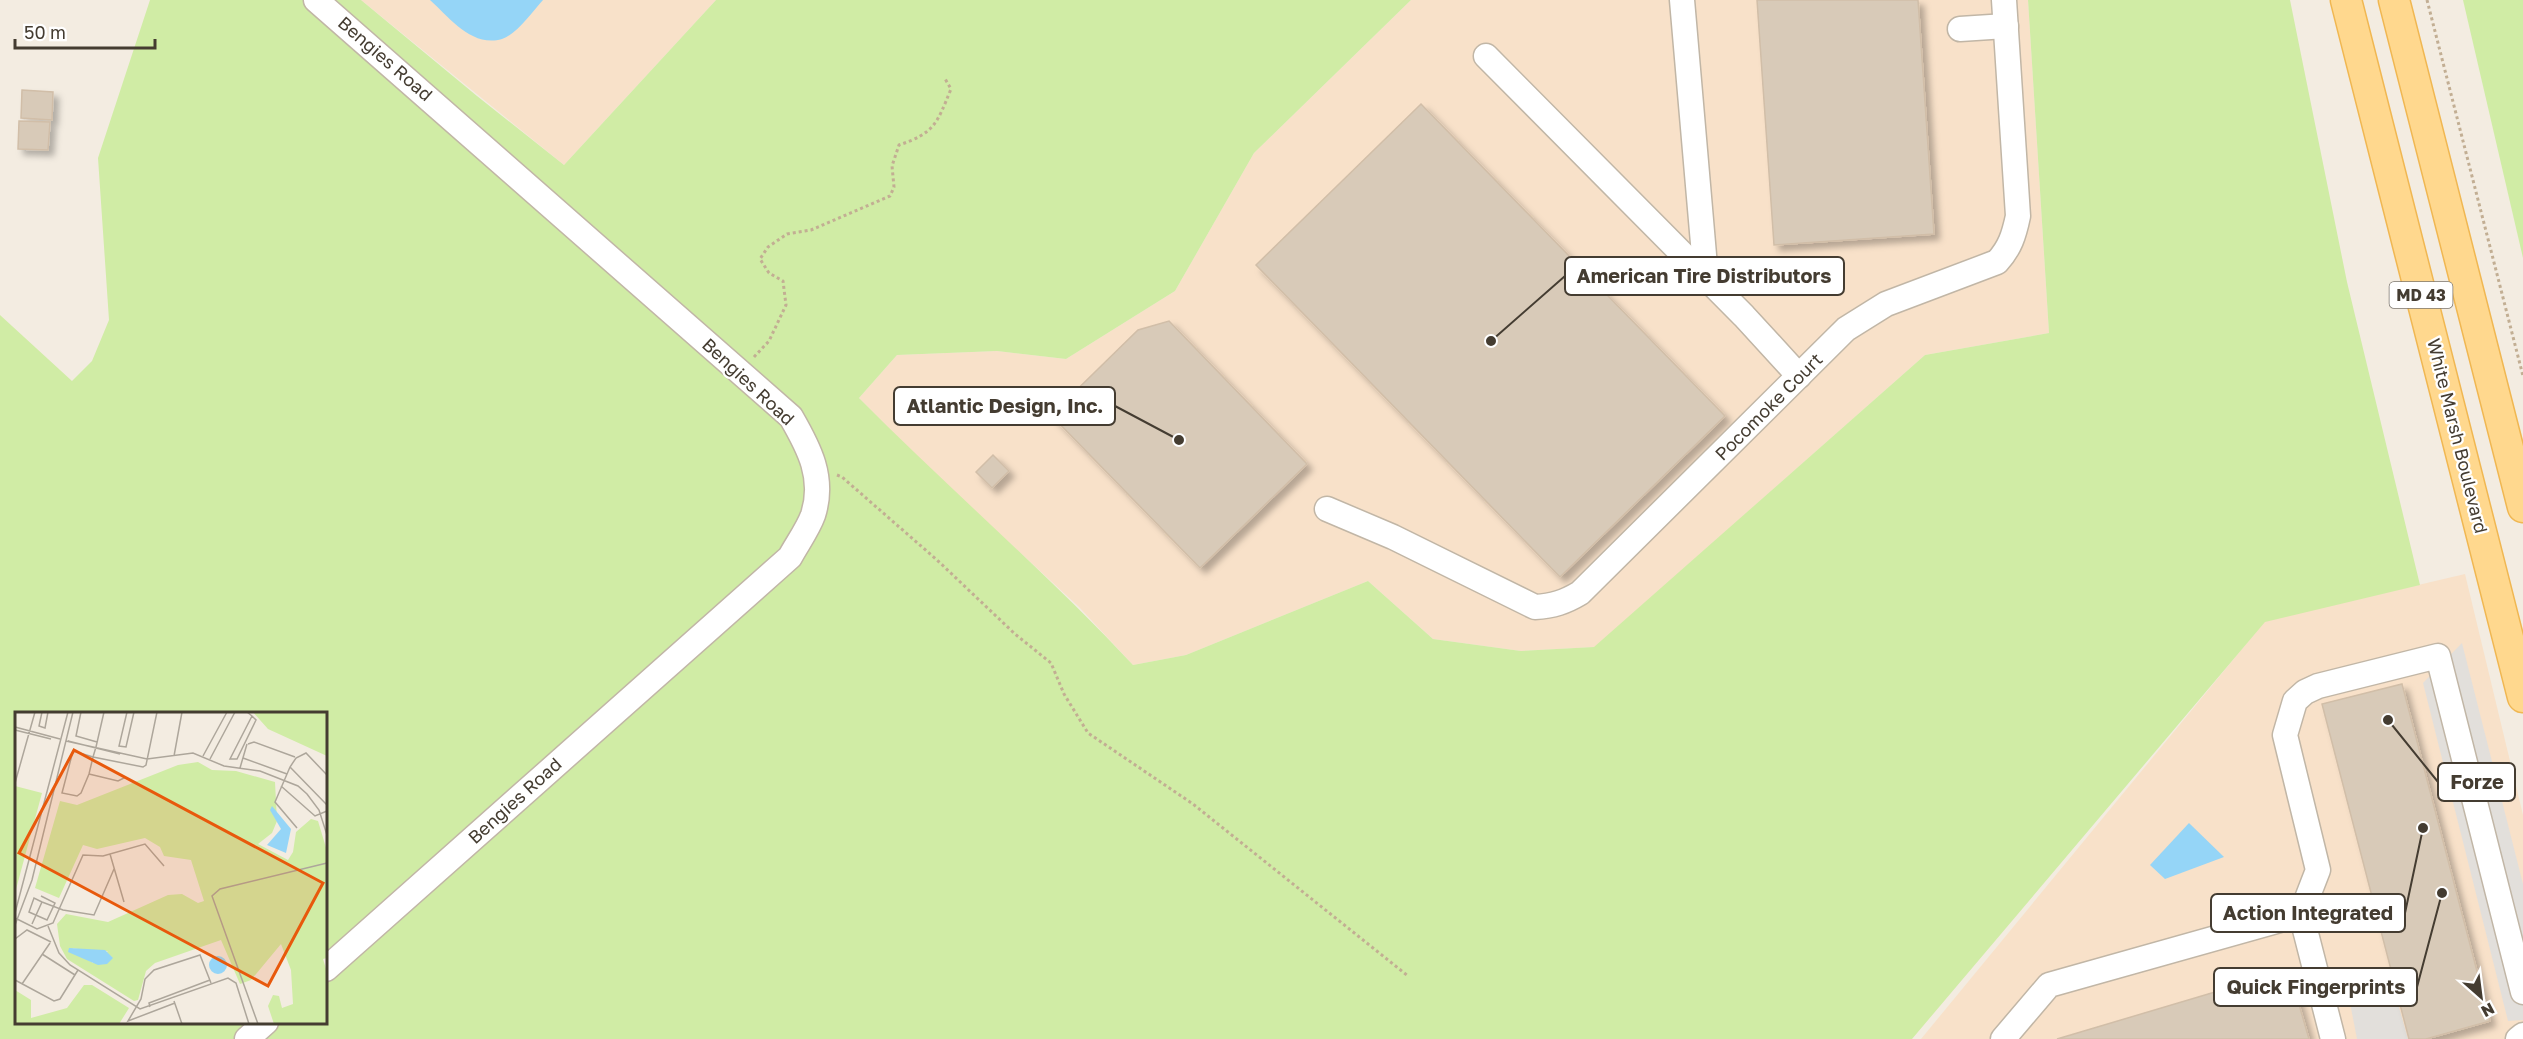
<svg xmlns="http://www.w3.org/2000/svg" width="2523" height="1039" viewBox="0 0 2523 1039" font-family="'Golos Text',sans-serif">
<defs>
<filter id="shadow"><feDropShadow dx="5.5" dy="5.5" stdDeviation="3" flood-color="#0004"/></filter>
</defs>
<rect width="100%" height="100%" fill="#f3ece1"/>
<g fill="#f8e1c9">
<path d="M 361,0 L 716,0 L 564,165 Z"/>
<path d="M 1411,0 L 2028,0 L 2049,333 L 1925,355 L 1595,647 L 1521,651 L 1433,639 L 1368,581 L 1186,655 L 1133,665 L 1079,607 L 923,463 L 859,398 L 897,355 L 997,351 L 1066,359 L 1175,291 L 1254,153 Z"/>
<path d="M 2465,574 L 2523,815 L 2523,1039 L 1921,1039 L 2265,621 Z"/>
</g>
<g fill="#d0eca5" fill-rule="evenodd">
<path d="M 150,0 L 361,0 L 477,96 L 564,165 L 716,0 L 1411,0 L 1254,153 L 1175,291 L 1066,359 L 997,351 L 897,355 L 859,398 C 949,489 1046,572 1133,665 L 1186,655 L 1368,581 L 1433,639 L 1521,651 L 1594,647 L 1925,355 L 2049,333 L 2028,0 L 2290,0 L 2347,282 L 2420,585 L 2265,622 L 1912,1039 L 0,1039 L 0,315 L 72,381 L 92,361 L 109,320 L 98,158 ZM 16,714 L 326,714 L 326,1022 L 16,1022 Z"/>
<path d="M 2463,0 L 2523,0 L 2523,258 Z"/>
</g>
<g fill="#e2dfdb">
<path d="M 2462,643 L 2523,884 L 2523,1020 L 2508,1021 L 2423,683 Z"/>
<path d="M 2390,976 L 2408,1039 L 2357,1039 L 2345,977 Z"/>
</g>
<g fill="#95d5f7">
<path d="M 430,0 L 543,0 C 532,12 517,34 502,39 C 472,48 449,17 430,0 Z"/>
<path d="M 2189,823 L 2224,857 L 2165,879 L 2150,865 Z"/>
</g>
<g fill="#d8cab8" stroke="#d1bea8" stroke-width="1.5" filter="url(#shadow)">
<path d="M 1757,0 L 1918,0 L 1934,234 L 1774,245 Z"/>
<path d="M 22,90 L 53,92 L 52,120 L 21,118 Z"/>
<path d="M 1421,104 L 1725,416 L 1560,577 L 1256,265 Z"/>
<path d="M 19,121 L 50,122 L 48,150 L 18,149 Z"/>
<path d="M 1169,321 L 1307,464 L 1200,568 L 1051,415 L 1138,330 Z"/>
<path d="M 993,455 L 1009,471 L 992,488 L 976,472 Z"/>
<path d="M 2402,684 L 2490,1021 L 2426,1039 L 2409,1039 L 2322,704 Z"/>
<path d="M 2289,970 L 2309,1039 L 2057,1039 Z"/>
</g>
<g fill="none" stroke-linecap="round" stroke-linejoin="round">
<g stroke="#c1b6a6" stroke-width="27">
<g id="minor">
<path d="M 316,0 L 791,417 C 809,448 825,478 813,515 C 808,529 797,544 790,557 L 326,969"/>
<path d="M 1682,0 L 1706,278"/>
<path d="M 1960,29 L 2006,26"/>
<path d="M 1486,56 L 1744,316 L 1799,376"/>
<path d="M 1327,509 L 1393,537 L 1535,607 C 1553,606 1565,602 1580,593 L 1846,329 L 1886,304 L 1997,262 C 2010,248 2014,235 2018,216 L 2004,0"/>
<path d="M 247,1039 L 266,1022"/>
<path d="M 2003,1039 L 2049,985 L 2301,914"/>
<path d="M 2333,1039 L 2301,914 L 2318,870 L 2285,735 L 2295,701 L 2305,692 L 2318,686 L 2438,656 L 2523,992"/>
<path d="M 2518,1039 L 2523,1035"/>
</g>
</g>
<g stroke="#f0b752" stroke-width="33">
<g id="major">
<path d="M 2346,0 L 2523,697"/>
<path d="M 2394,0 L 2523,507"/>
</g>
</g>
<g stroke="#c2ae93" stroke-width="3" stroke-dasharray="3 3" stroke-linecap="butt">
<path d="M 2427,0 L 2523,376"/>
<path d="M 754,357 L 769,341 L 786,305 L 783,281 L 769,273 L 760,259 L 768,247 L 787,234 L 811,230 L 890,196 L 894,187 L 892,166 L 899,145 C 935,133 937,123 951,89 L 944,77"/>
<path d="M 837,475 L 842,477 L 937,560 L 1015,634 L 1051,663 L 1064,694 L 1088,733 L 1193,804 L 1408,976"/>
</g>
<use href="#minor" stroke="#fff" stroke-width="24"/>
<use href="#major" stroke="#ffd88e" stroke-width="30"/>
</g>
<g text-anchor="middle" stroke-width="4.5" stroke-linejoin="round" paint-order="stroke">
<rect fill="#fff" stroke="#7c766f" stroke-width="1.5" x="2389.5" y="282" width="63" height="26" rx="4.5"/>
<g font-size="16" font-weight="bold" fill="#443c31">
<text x="2421" y="301">MD 43</text>
</g>
<g font-size="18" fill="#443c31" stroke="#fff">
<text transform="translate(385 59) rotate(41)" y="6">Bengies Road</text>
<text transform="translate(748 382) rotate(43)" y="6">Bengies Road</text>
<text transform="translate(1769 407) rotate(-45)" y="6">Pocomoke Court</text>
<text transform="translate(2457 436) rotate(76)" y="6">White Marsh Boulevard</text>
<text transform="translate(515 801) rotate(-42)" y="6">Bengies Road</text>
</g>
</g>
<g transform="translate(15 712)">
<rect width="312" height="312" fill="#f3ece1"/>
<path d="M 238,0 L 312,0 L 312,44 L 253,17 ZM 183,50 L 197,58 L 221,59 L 260,70 L 262,109 L 257,121 L 243,132 L 273,148 L 278,140 L 281,120 L 296,107 L 303,109 L 312,139 L 312,246 L 308,247 L 312,260 L 312,312 L 259,312 L 253,294 L 258,283 L 264,284 L 267,296 L 278,292 L 276,258 L 266,232 L 236,268 L 225,272 L 206,228 L 140,251 L 131,259 L 123,288 L 119,289 L 52,247 L 45,234 L 42,212 L 51,202 L 93,210 L 153,183 L 167,182 L 183,191 L 189,189 L 176,148 L 149,144 L 145,135 L 130,126 L 82,137 L 68,133 L 44,186 L 20,176 L 45,89 L 62,93 L 163,53 ZM 57,236 L 81,240 L 93,239 L 78,251 ZM 0,74 L 27,81 L 0,181 ZM 69,273 L 77,273 L 114,296 L 104,312 L 0,312 L 0,278 L 16,288 L 16,306 L 52,296 Z" fill="#d0eca5" fill-rule="evenodd"/>
<path d="M 257,94 L 276,117 L 271,141 L 252,133 L 266,117 L 255,98 ZM 54,236 L 90,238 L 98,246 L 92,252 L 83,253 L 53,240 ZM194 253a9 9 0 1 1 18 0a9 9 0 1 1-18 0Z" fill="#95d5f7"/>
<path fill="none" stroke="#ada69b" stroke-width="1.5" d="M 27,0 L 24,14 L 30,16 L 33,0M 66,0 L 61,24 L 82,30M 89,0 L 81,35 L 78,45 L 74,62 L 66,81 L 62,84 L 47,81 L 58,39 L 78,45 L 128,55 L 131,53 L 142,0M 112,0 L 104,34 L 111,35 L 119,0M 232,0 L 237,4 L 241,8 L 222,47 L 215,47 L 237,4M 0,15 L 45,27M 0,18 L 36,27M 51,29 L 132,47 L 178,41 L 209,54 L 245,59 L 283,74 L 292,82 L 304,98 L 312,123M 53,29 L 105,42M 233,32 L 239,30 L 280,45M 159,44 L 167,0M 188,44 L 212,0M 228,46 L 272,62M 195,47 L 220,0M 275,55 L 312,93M 225,56 L 232,32M 74,62 L 103,69 L 111,65M 0,71 L 20,0M 266,74 L 300,104 L 312,99M 282,116 L 260,90 L 275,55 L 281,46 L 291,41 L 312,63M 95,142 L 109,190M 26,184 L 40,191 L 32,208 L 14,200 L 19,186 L 27,190M 0,201 L 53,0M 0,206 L 22,217 L 38,211 L 68,143 L 88,144 L 130,132 L 149,154M 17,212 L 27,190 L 48,198 L 79,203 L 99,157M 0,213 L 17,168 L 58,0M 33,214 L 44,241 L 55,253 L 125,297 L 213,266 L 221,271 L 234,312M 0,227 L 12,218 L 36,230M 27,242 L 60,263M 0,268 L 39,289 L 45,287 L 63,258M 7,272 L 35,231M 159,289 L 167,312M 160,291 L 113,309 L 126,287 L 130,267 L 139,258 L 185,243 L 196,271M 135,295 L 134,291 L 195,268M 243,312 L 197,184 L 205,177 L 312,151"/>
<path fill="#e8590c" fill-opacity="0.15" stroke="#e8590c" stroke-width="3" d="M 59,38 L 308,171 L 253,274 L 4,141 Z"/>
<rect width="312" height="312" fill="none" stroke="#443c31" stroke-width="3"/>
</g>
<path fill="none" stroke="#443c31" stroke-width="2" d="M1491 341L1565 276M1179 440L1115 406M2388 720L2438 782M2423 828L2405 913M2442 893L2417 987"/>
<g fill="#443c31" stroke="#fff" stroke-width="2">
<circle cx="1491" cy="341" r="6"/>
<circle cx="1179" cy="440" r="6"/>
<circle cx="2388" cy="720" r="6"/>
<circle cx="2423" cy="828" r="6"/>
<circle cx="2442" cy="893" r="6"/>
</g>
<g fill="#fff" stroke="#443c31" stroke-width="2">
<rect x="1565" y="257" width="279" height="38" rx="6"/>
<rect x="894" y="387" width="221" height="38" rx="6"/>
<rect x="2438" y="763" width="77" height="38" rx="6"/>
<rect x="2211" y="894" width="194" height="38" rx="6"/>
<rect x="2214" y="968" width="203" height="38" rx="6"/>
</g>
<g font-size="20" text-anchor="middle" font-weight="bold" fill="#443c31">
<text x="1704" y="283">American Tire Distributors</text>
<text x="1005" y="413">Atlantic Design, Inc.</text>
<text x="2477" y="789">Forze</text>
<text x="2308" y="920">Action Integrated</text>
<text x="2316" y="994">Quick Fingerprints</text>
</g>
<g transform="translate(2481 997) rotate(152)" stroke="#ffffff" stroke-width="4.5" paint-order="stroke">
<path d="M0-4.5L10 22L0 15L-10 22Z" fill="#443c31"/>
<text y="-9" font-size="16" font-weight="bold" text-anchor="middle" fill="#443c31">N</text>
</g>
<path d="M15 39v9h140v-9" fill="none" stroke="#443c31" stroke-width="3"/>
<text x="24" y="39" font-size="18" fill="#443c31" stroke="#ffffff" stroke-width="4.5" paint-order="stroke">50 m</text>
</svg>
